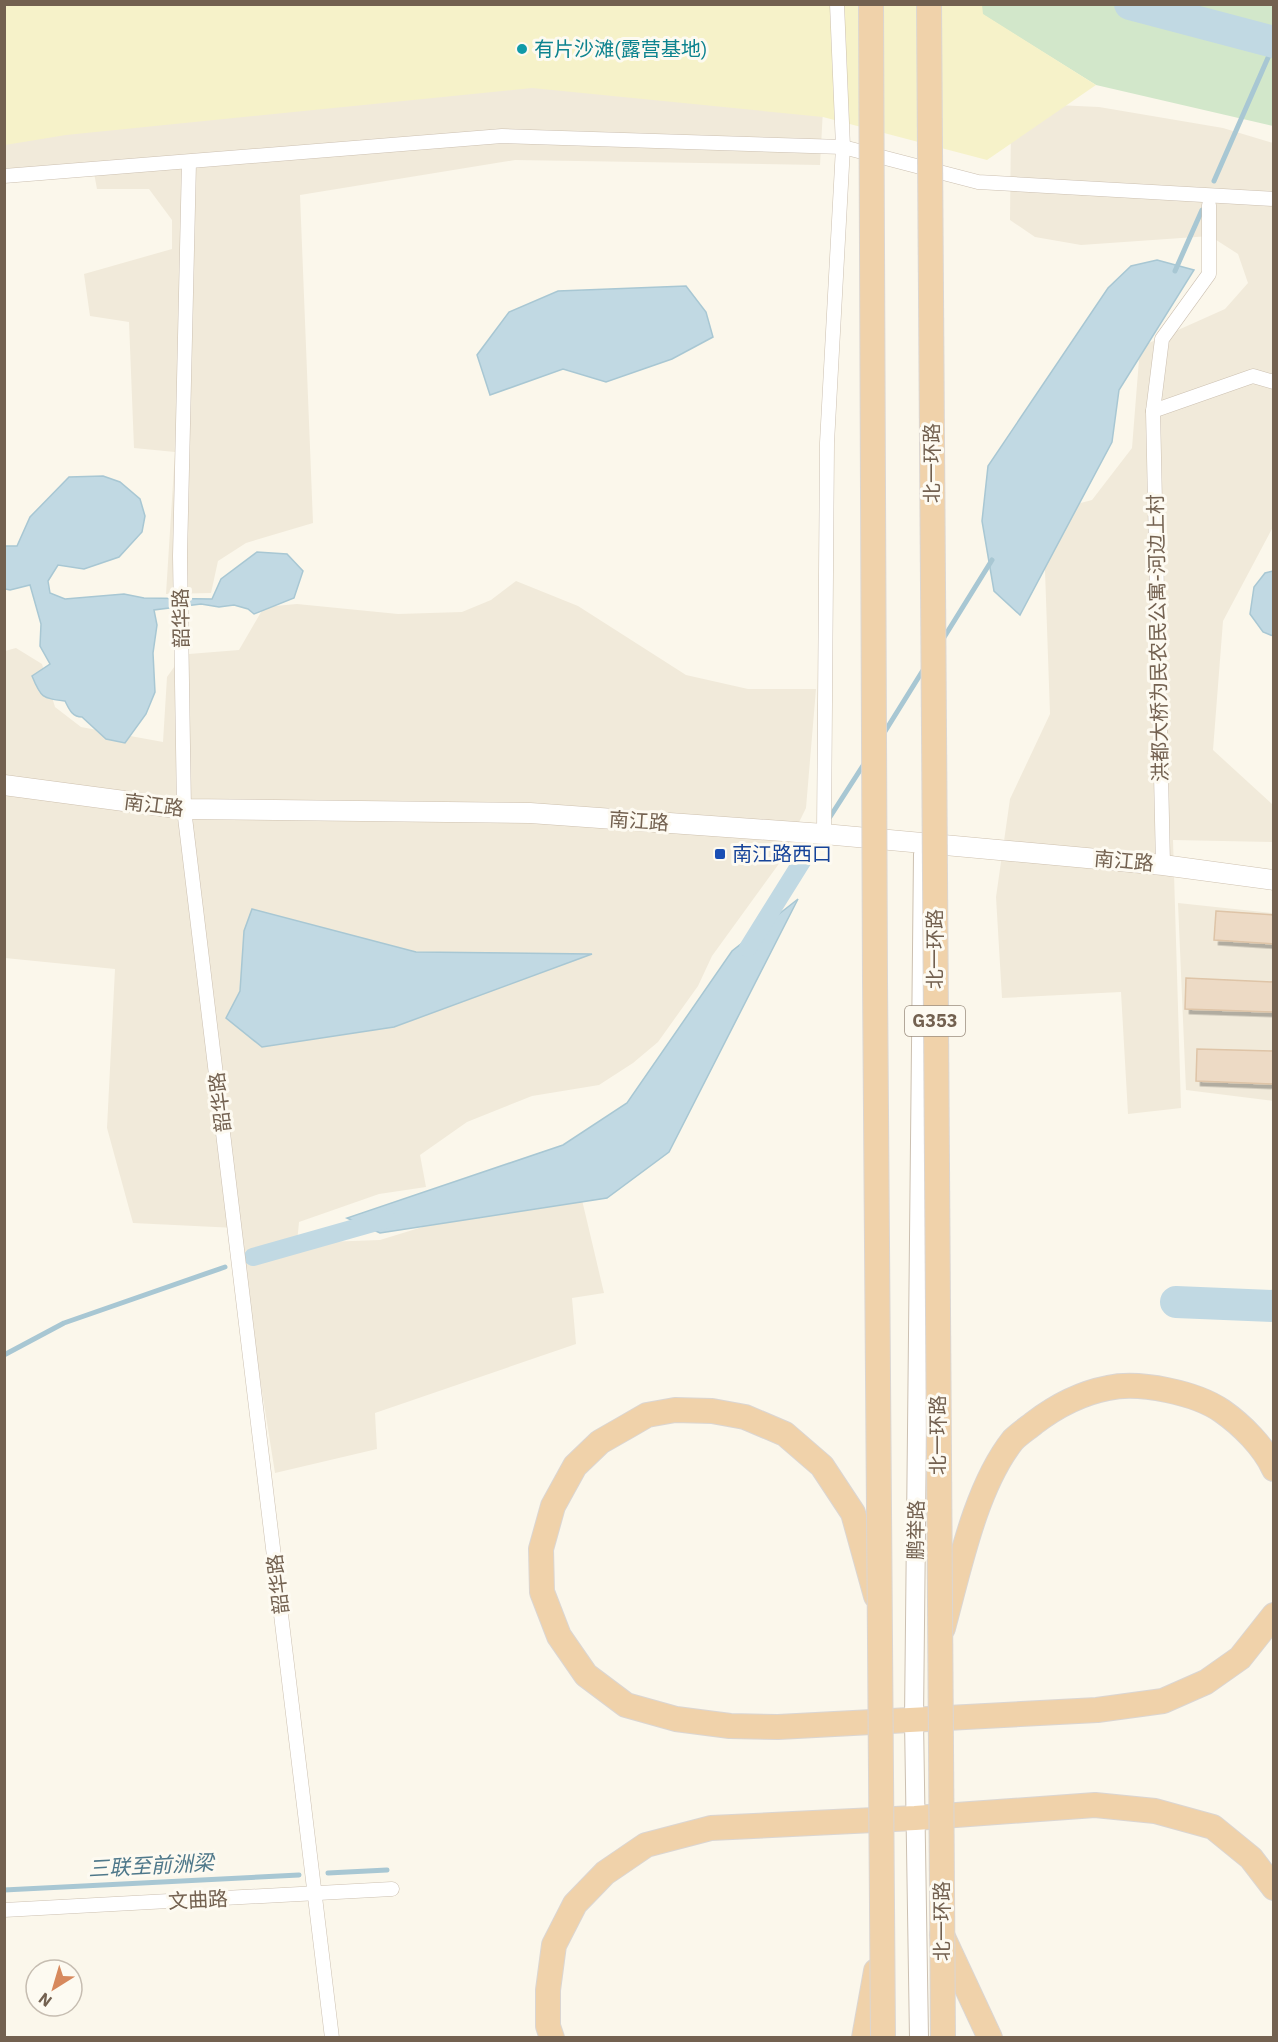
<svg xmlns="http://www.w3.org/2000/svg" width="1278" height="2042" viewBox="0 0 1278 2042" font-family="'IBM Plex Sans','Noto Sans SC',sans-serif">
<defs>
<filter id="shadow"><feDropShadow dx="4.5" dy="4.5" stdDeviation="0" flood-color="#0004"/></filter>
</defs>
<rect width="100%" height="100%" fill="#fbf7eb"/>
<g fill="#f1eada">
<path d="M 426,66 L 825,72 L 820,165 L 515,160 L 300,195 L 313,523 L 246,543 L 218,561 L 211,593 L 166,594 L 175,452 L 134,448 L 129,322 L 90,316 L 84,274 L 172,249 L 172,220 L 149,189 L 97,189 L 94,173 L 5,177 L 4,126 Z"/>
<path d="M 1035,104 L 1099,107 L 1223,128 L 1273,143 L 1274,525 L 1223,621 L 1213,750 L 1273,805 L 1273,842 L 1173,840 L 1181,1108 L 1128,1114 L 1121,992 L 1002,998 L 996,897 L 1010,799 L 1050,714 L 1043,513 L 1092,500 L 1132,448 L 1140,347 L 1225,309 L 1248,283 L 1238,254 L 1210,236 L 1081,245 L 1035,237 L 1010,220 L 1011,123 Z"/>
<path d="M 516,581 L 578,606 L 686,675 L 748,689 L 816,689 L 806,808 L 778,865 L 712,956 L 698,986 L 658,1042 L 633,1063 L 599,1085 L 532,1096 L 467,1122 L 420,1155 L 426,1187 L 379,1194 L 299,1222 L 297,1243 L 380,1240 L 429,1225 L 582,1200 L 604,1293 L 572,1298 L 576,1344 L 375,1413 L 377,1449 L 275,1473 L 236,1228 L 133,1223 L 107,1128 L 115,969 L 5,958 L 5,651 L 16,648 L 42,664 L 55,707 L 81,727 L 163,742 L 167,677 L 177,663 L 189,654 L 239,650 L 264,607 L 297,604 L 398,614 L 462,612 L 491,600 Z"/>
<path d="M 1178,903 L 1273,913 L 1273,1101 L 1186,1090 Z"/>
</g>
<path fill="#d2e7ca" d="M 982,4 L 1273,5 L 1273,126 L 1096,85 L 982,14 Z"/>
<path fill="#f6f2c9" d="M 5,5 L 982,5 L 983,14 L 1096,85 L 987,160 L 823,117 L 532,88 L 66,135 L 5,145 Z"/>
<g fill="#c1d9e3" stroke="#a8c7d3" stroke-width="1.5">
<path d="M 1157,260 L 1194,270 L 1119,390 L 1112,442 L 1020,615 L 994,591 L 982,521 L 988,466 L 1108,288 L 1131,266 Z"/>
<path d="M 686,286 L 706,312 L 713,337 L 672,359 L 606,382 L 563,369 L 490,395 L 477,355 L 509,312 L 558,291 Z"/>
<path d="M 103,476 L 120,482 L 140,499 L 145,516 L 142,532 L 119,557 L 84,569 L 58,565 L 48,581 L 50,593 L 65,599 L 124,594 L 144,598 L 212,599 L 221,579 L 257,552 L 287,554 L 303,571 L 294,598 L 254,614 L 248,609 L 234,605 L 219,607 L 201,604 L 154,610 L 157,625 L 153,653 L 155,692 L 146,714 L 125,743 L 106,739 L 82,717 C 72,717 69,709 65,701 C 42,698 41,698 32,676 L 50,664 L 40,646 L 41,624 L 30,585 L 10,590 L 5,589 L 4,546 L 17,546 L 30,517 L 69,477 Z"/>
<path d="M 1273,571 L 1274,571 L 1273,636 L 1263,632 L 1250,614 L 1254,587 L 1265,573 Z"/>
<path d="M 798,899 L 669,1152 L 607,1198 L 380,1233 L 347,1218 L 563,1145 L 627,1103 L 732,951 Z"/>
<path d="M 252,909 L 416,952 L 592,954 L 394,1027 L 262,1047 L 226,1018 L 240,991 L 244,931 Z"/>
</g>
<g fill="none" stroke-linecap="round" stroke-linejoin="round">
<g stroke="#a8c7d3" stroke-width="5">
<path d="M 1214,181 L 1274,44"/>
<path d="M 1175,271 L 1202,210"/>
<path d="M 943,639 L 992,560"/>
<path d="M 884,733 L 925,667"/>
<path d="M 828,820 L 866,761"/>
<path d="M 4,1355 L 64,1323 L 225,1267"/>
<path d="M 328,1873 L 387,1870"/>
<path d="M 4,1890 L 299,1875"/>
</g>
<g stroke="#c1d9e3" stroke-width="18">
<path d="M 748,948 L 811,847"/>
<path d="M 253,1257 L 387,1219"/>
</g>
<g stroke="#c1d9e3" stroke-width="32">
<path d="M 1130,4 L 1274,42"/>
<path d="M 1176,1302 L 1274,1306"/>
</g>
</g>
<g fill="#eddac5" stroke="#dec4a7" stroke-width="1.5" filter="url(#shadow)">
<path d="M 1216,911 L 1274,915 L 1274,944 L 1214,940 Z"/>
<path d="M 1186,978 L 1274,982 L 1274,1012 L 1185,1009 Z"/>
<path d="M 1197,1049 L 1274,1051 L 1274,1084 L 1196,1081 Z"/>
</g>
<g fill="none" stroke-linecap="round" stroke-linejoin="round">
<g stroke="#ccc0b1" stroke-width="15">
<g id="minor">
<path d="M 189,162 L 180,556 L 184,809 L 332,2038"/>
<path d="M 4,176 L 502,136 L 843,147 L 978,182 L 1274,199"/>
<path d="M 1153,411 L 1253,376 L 1274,382"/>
<path d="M 824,834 L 827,443 L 843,147 L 837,4"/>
<path d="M 1163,865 L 1153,411 L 1162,339 L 1209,274 L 1209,205"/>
<path d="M 4,1910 L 392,1889"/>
</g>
</g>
<g stroke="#ccc0b1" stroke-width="20">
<path id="tertiary" d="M 919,2038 L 914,1720 L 923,854"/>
</g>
<g stroke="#cec1af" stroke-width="21">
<path id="secondary" d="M 4,785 L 184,809 L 530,813 L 824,834 L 1163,865 L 1274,880"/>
</g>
<g stroke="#dbd6d2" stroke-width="26">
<g id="trunk">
<path d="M 876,1596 L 853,1513 L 822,1466 L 785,1434 L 745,1417 L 712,1411 L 675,1410 L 647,1415 L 628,1426 L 600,1442 L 575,1466 L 553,1506 L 541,1549 L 542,1592 L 559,1636 L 586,1675 L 626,1705 L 676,1719 L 730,1726 L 778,1727 L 1097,1710 L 1163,1701 L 1206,1682 L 1240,1658 L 1274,1615"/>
<path d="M 943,1628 C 959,1570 975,1488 1013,1440 C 1019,1434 1028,1428 1034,1423 C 1055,1407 1082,1393 1108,1388 C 1140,1381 1196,1393 1222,1411 C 1242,1425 1264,1447 1274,1469"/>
<path d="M 942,1935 L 990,2038"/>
<path d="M 552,2038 L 548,2026 L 548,1990 L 554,1945 L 575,1904 L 605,1873 L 646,1845 L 711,1828 L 915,1818 L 1095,1805 L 1155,1811 L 1213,1827 L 1251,1858 L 1274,1888"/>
<path d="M 864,2038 L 876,1971"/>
</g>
</g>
<use href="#minor" stroke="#fff" stroke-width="14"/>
<use href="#tertiary" stroke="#fff" stroke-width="18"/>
<use href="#secondary" stroke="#fff" stroke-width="20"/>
<use href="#trunk" stroke="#f0d2aa" stroke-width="24"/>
<g stroke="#dbd6d2" stroke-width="26" stroke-linecap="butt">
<g id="trunk-bridge">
<path d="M 871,4 L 875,980 L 883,2038"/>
<path d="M 929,4 L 943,2038"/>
</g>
</g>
<use href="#trunk-bridge" stroke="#f0d2aa" stroke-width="24"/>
</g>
<circle fill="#0f9aa8" stroke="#fdfaf1" stroke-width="2" cx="522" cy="49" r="6"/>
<rect fill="#1a4fb4" stroke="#fdfaf1" stroke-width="2" x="714" y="848" width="12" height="12" rx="3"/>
<g text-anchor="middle" stroke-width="6" stroke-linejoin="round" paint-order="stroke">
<rect fill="#fdfaf1" stroke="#9c8f80" stroke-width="1.5" x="905" y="1006" width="60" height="30" rx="4.5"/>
<g font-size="18" font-weight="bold" fill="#736150">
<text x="935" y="1027">G353</text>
</g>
<g font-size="20" fill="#0d838f" stroke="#fdfaf1" text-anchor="start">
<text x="534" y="56">有片沙滩(露营基地)</text>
</g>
<g font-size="20" fill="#736150" stroke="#fdfaf1">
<text transform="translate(932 463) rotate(-90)" y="7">北一环路</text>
<text transform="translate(181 618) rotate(-91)" y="7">韶华路</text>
<text transform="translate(1158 638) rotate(-91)" y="7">洪都大桥为民农民公寓-河边上村</text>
<text transform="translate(154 805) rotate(7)" y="7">南江路</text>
<text transform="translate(639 821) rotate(4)" y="7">南江路</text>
<text transform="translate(1124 861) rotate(5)" y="7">南江路</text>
<text transform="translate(935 949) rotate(-90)" y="7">北一环路</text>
<text transform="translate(220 1102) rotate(-97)" y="7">韶华路</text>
<text transform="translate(938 1435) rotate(-90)" y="7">北一环路</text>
<text transform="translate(916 1530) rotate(-89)" y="7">鹏举路</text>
<text transform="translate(278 1584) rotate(-97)" y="7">韶华路</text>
<text transform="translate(198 1900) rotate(-3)" y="7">文曲路</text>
<text transform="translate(942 1921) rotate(-90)" y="7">北一环路</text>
</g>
<g font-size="20" fill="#164399" stroke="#fdfaf1" text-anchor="start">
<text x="732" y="861">南江路西口</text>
</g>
<g font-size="21" font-style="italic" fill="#4f788a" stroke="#fdfaf1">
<text transform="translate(151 1866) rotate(-3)" y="7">三联至前洲梁</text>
</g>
</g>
<rect width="1278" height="2042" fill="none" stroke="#736150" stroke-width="12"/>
<g transform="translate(54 1988) rotate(217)"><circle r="28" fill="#fdfaf1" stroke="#c6bdb1" stroke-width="1.5"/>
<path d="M0-4.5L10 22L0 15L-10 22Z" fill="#d7895d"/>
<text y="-9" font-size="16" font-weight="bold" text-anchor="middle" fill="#736150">N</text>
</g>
</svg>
